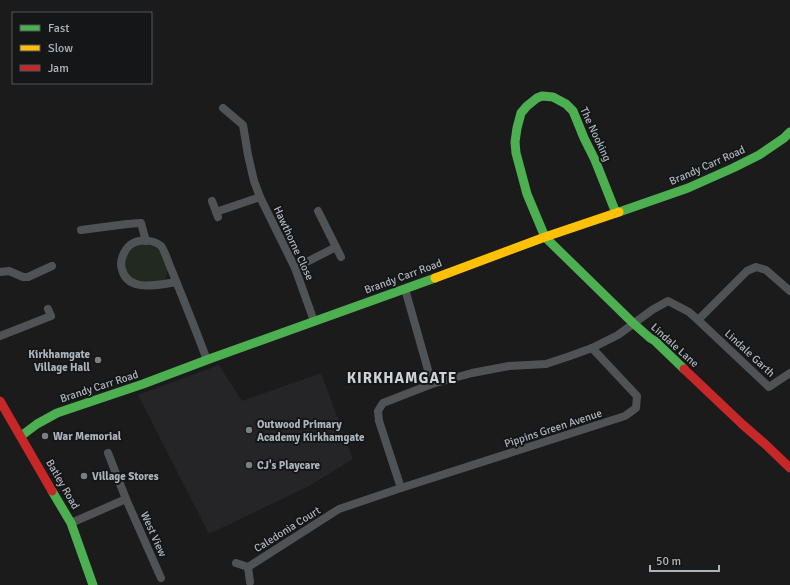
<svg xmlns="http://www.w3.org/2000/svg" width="790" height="585" viewBox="0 0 790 585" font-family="Signika,sans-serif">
<rect width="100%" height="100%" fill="#1b1b1c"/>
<path fill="#252528" d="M 219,365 L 242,401 L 321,373 L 353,459 L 309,486 L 209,534 L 138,395 Z"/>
<path fill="#222921" d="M 143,244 C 161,245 161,255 168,270 L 165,280 L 155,282 L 137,282 L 127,274 L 124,261 L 129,250 L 135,246 Z"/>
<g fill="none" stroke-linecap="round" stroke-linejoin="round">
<g stroke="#505355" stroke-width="8">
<path d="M 223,108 L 243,125 L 248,155 L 254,181 L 260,197 L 295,268 L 314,321"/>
<path d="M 212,201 L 218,217"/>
<path d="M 318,211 L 341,257"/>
<path d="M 216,212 L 260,197"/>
<path d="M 81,230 L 127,224 L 141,223 L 146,241"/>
<path d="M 295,268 L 336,247"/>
<path d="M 0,272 L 9,271 L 23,277 L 28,277 L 52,266"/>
<path d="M 176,282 C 157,285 124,294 121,264 C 121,258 125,249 130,245 C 138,239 153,239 161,246 C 165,251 169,265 172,271 C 184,301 196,330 207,360"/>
<path d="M 405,289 L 432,384"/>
<path d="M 698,320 L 747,271 L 756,267 L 766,270 L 790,291"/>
<path d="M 0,336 L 51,316 L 48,309"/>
<path d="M 108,453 L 126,499 L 161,578"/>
<path d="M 401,488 L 379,421 L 378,411 L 383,403 L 432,384 L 472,373 L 509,366 L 546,364 L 570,356 L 592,348 L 618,335 L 652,310 L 668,301 L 689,312 L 698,320 L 769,387 L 790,373"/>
<path d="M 71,523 L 126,499"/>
<path d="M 236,563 L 248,567 L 250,582"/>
<path d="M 248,567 L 339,509 L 401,488 L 625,416 L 636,408 L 637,396 L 592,348"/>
</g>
<g stroke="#4caf50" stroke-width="9">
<path d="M 619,212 L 688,188 L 733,168 L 759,155 L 784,138 L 790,132"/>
<path d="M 616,213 L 595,160 L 584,138 L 573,111 L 566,104 L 553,97 L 542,96 L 537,98 L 527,106 L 521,113 L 517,128 L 515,142 L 516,153 L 527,194 L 545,237 L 633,323 L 650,338 L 655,341 L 684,369"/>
<path d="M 21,436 L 37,424 L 57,413 L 143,384 L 212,358 L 435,278"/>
<path d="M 52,491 L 71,523 L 93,585"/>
</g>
<path stroke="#ffc107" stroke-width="9" d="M 435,278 L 545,237 L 619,212"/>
<g stroke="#c62828" stroke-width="9">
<path d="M 684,369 L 742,424 L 765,444 L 790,468"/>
<path d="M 0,401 L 52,491"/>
</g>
</g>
<g fill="#7a7f84" stroke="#151618" stroke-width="1.5">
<circle cx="98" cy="360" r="4"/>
<circle cx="249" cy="430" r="4"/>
<circle cx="45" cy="436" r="4"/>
<circle cx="249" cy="465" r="4"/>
<circle cx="84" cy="476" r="4"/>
</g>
<g text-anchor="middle" stroke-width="4" stroke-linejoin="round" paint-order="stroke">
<g font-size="11" fill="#adb5bc" stroke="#151618">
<text transform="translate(596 134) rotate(65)" y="4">The Nooking</text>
<text transform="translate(707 165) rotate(-24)" y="4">Brandy Carr Road</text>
<text transform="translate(294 243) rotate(65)" y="4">Hawthorne Close</text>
<text transform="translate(403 276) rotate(-20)" y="4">Brandy Carr Road</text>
<text transform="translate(675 345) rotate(42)" y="4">Lindale Lane</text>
<text transform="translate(750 353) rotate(43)" y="4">Lindale Garth</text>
<text transform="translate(99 386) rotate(-18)" y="4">Brandy Carr Road</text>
<text transform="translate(553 428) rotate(-18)" y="4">Pippins Green Avenue</text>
<text transform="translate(63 484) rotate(60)" y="4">Batley Road</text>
<text transform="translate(287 529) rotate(-32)" y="4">Caledonia Court</text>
<text transform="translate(154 534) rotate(66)" y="4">West View</text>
</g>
<g font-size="11" font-weight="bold" fill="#adb5bc" stroke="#151618" text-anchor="start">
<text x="90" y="358" text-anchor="end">Kirkhamgate<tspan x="90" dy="13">Village Hall</tspan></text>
<text x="257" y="428">Outwood Primary<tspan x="257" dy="13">Academy Kirkhamgate</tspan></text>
<text x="53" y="440">War Memorial</text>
<text x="257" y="469">CJ's Playcare</text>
<text x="92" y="480">Village Stores</text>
</g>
<g font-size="15" font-weight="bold" letter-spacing="1" fill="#ced3d8" stroke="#151618">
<text x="402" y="383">KIRKHAMGATE</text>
</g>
</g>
<rect x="12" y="12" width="140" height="72" fill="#151618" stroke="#52565a"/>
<rect x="20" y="25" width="20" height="6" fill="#4caf50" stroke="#52565a"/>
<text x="48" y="32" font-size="12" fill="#adb5bc">Fast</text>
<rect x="20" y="45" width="20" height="6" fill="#ffc107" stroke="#52565a"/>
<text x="48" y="52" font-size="12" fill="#adb5bc">Slow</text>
<rect x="20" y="65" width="20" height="6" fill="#c62828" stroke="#52565a"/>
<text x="48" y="72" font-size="12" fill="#adb5bc">Jam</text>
<path d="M650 565v6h69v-6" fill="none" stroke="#adb5bc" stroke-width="2"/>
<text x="656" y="565" font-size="12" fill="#adb5bc" stroke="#151618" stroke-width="3" paint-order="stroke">50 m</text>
</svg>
